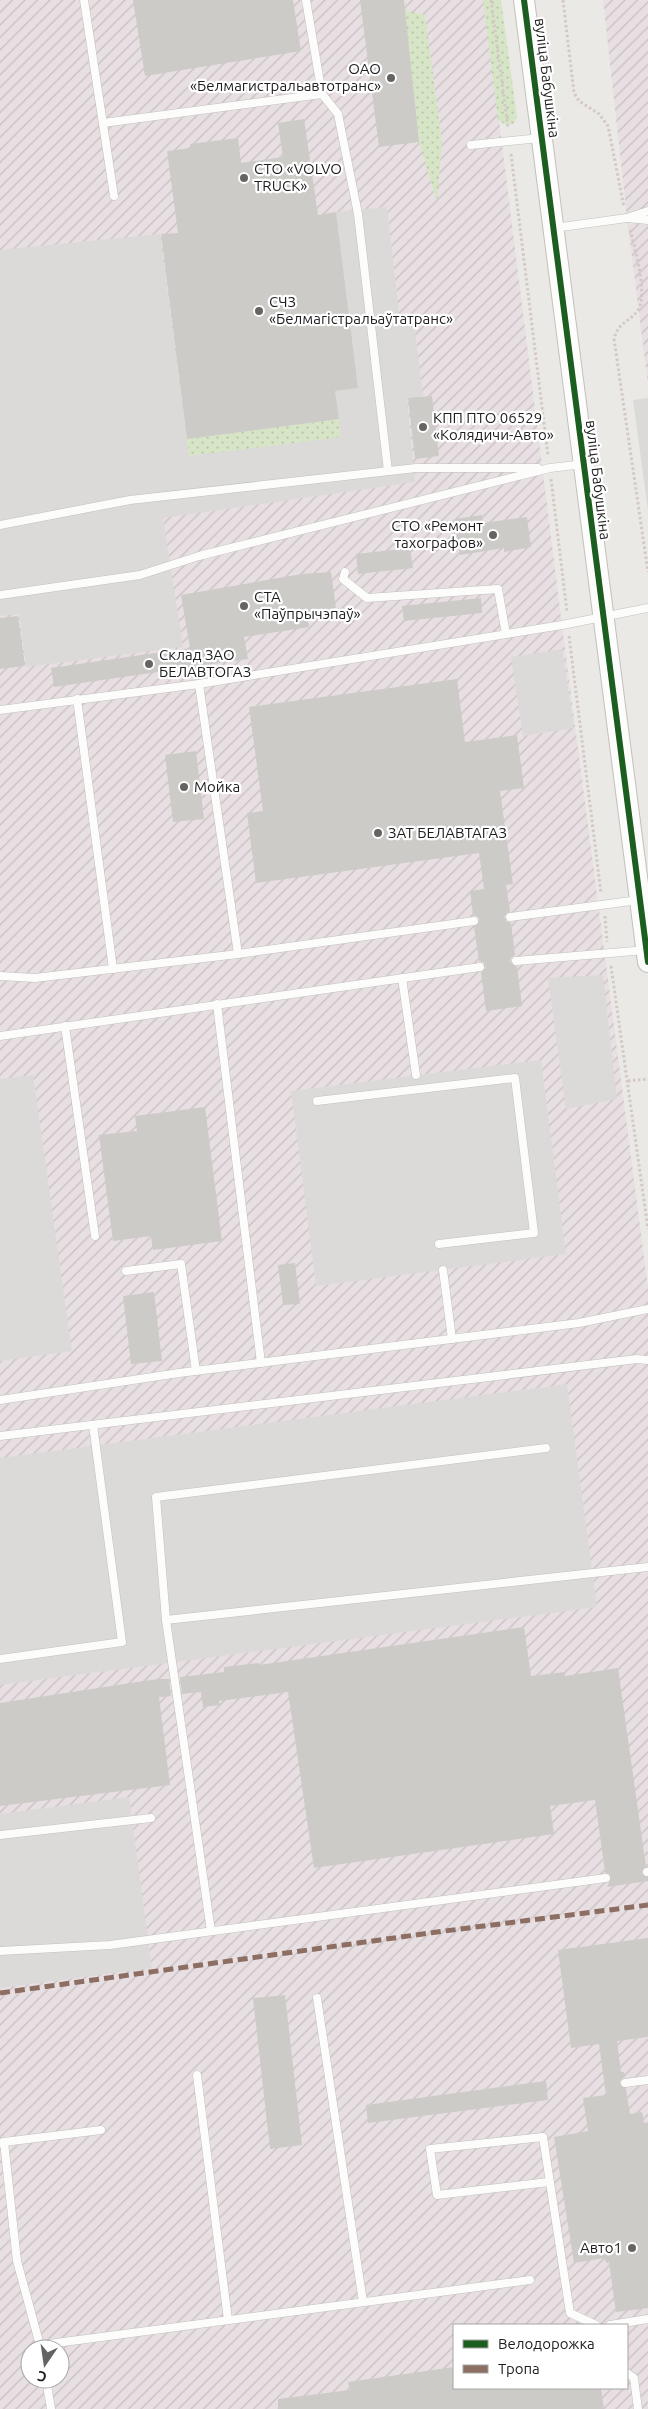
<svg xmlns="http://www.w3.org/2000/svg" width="648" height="2409" viewBox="0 0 648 2409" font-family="Ubuntu,sans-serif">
<defs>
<pattern id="industrial-furrows" width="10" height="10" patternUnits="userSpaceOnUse" patternTransform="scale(1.25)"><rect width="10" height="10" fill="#e8dfe3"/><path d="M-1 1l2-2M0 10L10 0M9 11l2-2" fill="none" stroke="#c7bfc2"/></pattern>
<pattern id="grass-dots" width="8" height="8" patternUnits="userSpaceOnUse" patternTransform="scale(1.25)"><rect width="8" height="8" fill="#d7e5c7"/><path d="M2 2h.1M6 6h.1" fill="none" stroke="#b8c4aa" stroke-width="1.8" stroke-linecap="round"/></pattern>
</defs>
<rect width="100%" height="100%" fill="#ebe9e5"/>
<g fill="url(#industrial-furrows)" fill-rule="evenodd">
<path d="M 0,0 L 484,0 L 562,625 L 648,1288 L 648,2409 L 0,2409 ZM 454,2325 L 627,2325 L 627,2388 L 454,2388 ZM 30,2349 L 60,2349 L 60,2379 L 30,2379 Z"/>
<path d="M 603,0 L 648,0 L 648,384 L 627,218 Z"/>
</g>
<g fill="url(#grass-dots)">
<path d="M 483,0 L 501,0 L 517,117 L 513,124 L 504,124 L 498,120 Z"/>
<path d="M 405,10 L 425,15 L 442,142 L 437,202 L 419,142 Z"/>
<path d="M 339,419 L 341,438 L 188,456 L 187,439 Z"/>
</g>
<g fill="#dbdad9">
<path d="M 387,207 L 399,313 L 415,331 L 423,396 L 407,399 L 415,482 L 163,518 L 183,647 L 26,667 L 19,614 L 0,616 L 0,250 L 160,234 L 189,456 L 341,437 L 335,391 L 358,388 L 336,212 Z"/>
<path d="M 648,398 L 648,510 L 633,400 Z"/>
<path d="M 562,649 L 574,728 L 523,736 L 511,657 Z"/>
<path d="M 603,975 L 617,1099 L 566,1109 L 548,978 Z"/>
<path d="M 541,1060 L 566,1254 L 316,1286 L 291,1091 Z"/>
<path d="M 33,1075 L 72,1351 L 0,1361 L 0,1079 Z"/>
<path d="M 567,1384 L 597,1607 L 0,1685 L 0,1458 Z"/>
<path d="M 129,1797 L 152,1968 L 0,1988 L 0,1814 Z"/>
</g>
<g fill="#cdcbc8">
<path d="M 133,0 L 293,0 L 301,51 L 145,76 Z"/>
<path d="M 360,0 L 404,0 L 419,142 L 379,147 Z"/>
<path d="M 304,119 L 318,215 L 336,212 L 358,388 L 335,391 L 339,419 L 187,439 L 161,234 L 178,233 L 167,151 L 191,148 L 190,144 L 238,138 L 241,163 L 283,157 L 278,123 Z"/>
<path d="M 432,396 L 439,456 L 415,459 L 408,398 Z"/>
<path d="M 482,515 L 483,523 L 527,517 L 531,547 L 504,552 L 504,548 L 460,555 L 454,519 Z"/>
<path d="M 410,548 L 413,568 L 358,574 L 356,554 Z"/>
<path d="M 331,572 L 336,608 L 307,612 L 309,627 L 244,637 L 248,659 L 54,687 L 51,668 L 190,648 L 181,595 L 302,574 Z"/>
<path d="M 481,598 L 482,613 L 404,621 L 402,606 Z"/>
<path d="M 18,616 L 25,666 L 0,669 L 0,618 Z"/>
<path d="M 457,679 L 465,742 L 517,735 L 524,788 L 500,791 L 513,884 L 506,885 L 510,911 L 504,917 L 506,921 L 511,923 L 515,955 L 511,958 L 510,962 L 517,967 L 522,1006 L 486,1011 L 481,973 L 486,967 L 484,963 L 479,961 L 474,927 L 480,921 L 478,917 L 473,915 L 470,891 L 484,889 L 479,853 L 256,883 L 247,813 L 263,811 L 249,707 Z"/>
<path d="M 196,751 L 204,819 L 173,822 L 165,755 Z"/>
<path d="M 205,1107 L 222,1241 L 153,1250 L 151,1236 L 113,1241 L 99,1135 L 137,1131 L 135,1116 Z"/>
<path d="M 295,1263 L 300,1304 L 283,1305 L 278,1265 Z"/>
<path d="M 154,1292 L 162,1361 L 131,1364 L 123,1296 Z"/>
<path d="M 524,1627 L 531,1676 L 565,1672 L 565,1676 L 618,1668 L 646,1867 L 641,1872 L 648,1878 L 648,1881 L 607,1887 L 611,1877 L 605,1872 L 595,1800 L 550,1806 L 554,1834 L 314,1868 L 288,1692 L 219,1701 L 220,1705 L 203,1707 L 201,1692 L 182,1694 L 180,1677 L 224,1672 L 224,1667 L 259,1663 L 259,1665 Z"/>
<path d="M 157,1679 L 169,1679 L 171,1696 L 159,1697 L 170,1785 L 0,1806 L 0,1703 Z"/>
<path d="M 648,1938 L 648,2037 L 617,2041 L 621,2072 L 624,2072 L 625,2077 L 620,2080 L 620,2084 L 626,2089 L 630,2114 L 642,2112 L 644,2123 L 648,2122 L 648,2308 L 616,2312 L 609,2262 L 606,2263 L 605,2258 L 574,2263 L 554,2137 L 588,2131 L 583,2098 L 606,2095 L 599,2044 L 571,2048 L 558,1950 Z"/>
<path d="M 285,1995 L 302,2145 L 270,2149 L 253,1998 Z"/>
<path d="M 546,2081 L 548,2100 L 368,2123 L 366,2105 Z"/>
<path d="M 454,2367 L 454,2388 L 601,2388 L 604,2409 L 278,2409 L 278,2399 L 350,2390 L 348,2382 Z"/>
</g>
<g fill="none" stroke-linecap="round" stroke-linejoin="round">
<g stroke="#c1c0be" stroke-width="9">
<g id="service">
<path d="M 84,0 L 114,196"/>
<path d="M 306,0 L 322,94 L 338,114 L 358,214 L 388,471"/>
<path d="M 103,123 L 322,94"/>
<path d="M 471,145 L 540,138"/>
<path d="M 648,211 L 627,218 L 648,220"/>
<path d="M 554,228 L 627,218"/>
<path d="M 0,525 L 130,500 L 416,468 L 538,468"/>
<path d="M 345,572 L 343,579 L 367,598 L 498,589 L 506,634"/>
<path d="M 0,595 L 140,575 L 199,556 L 550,468 L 584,464"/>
<path d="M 199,684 L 238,954"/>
<path d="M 77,699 L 113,969"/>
<path d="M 0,710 L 199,684 L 562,625 L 648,608"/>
<path d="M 510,917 L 639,900"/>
<path d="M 516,961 L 646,950"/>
<path d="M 0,976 L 35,978 L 238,954 L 474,921"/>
<path d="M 402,978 L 416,1075"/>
<path d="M 217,1004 L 261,1363"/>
<path d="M 65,1026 L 95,1236"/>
<path d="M 0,1036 L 480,967"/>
<path d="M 317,1101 L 515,1078 L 534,1233 L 439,1244"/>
<path d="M 443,1270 L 452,1339"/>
<path d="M 126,1271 L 181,1264 L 196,1371"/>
<path d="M 0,1400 L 179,1373 L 579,1323 L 648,1309"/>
<path d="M 0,1436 L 637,1359 L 648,1360"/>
<path d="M 166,1620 L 156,1497 L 546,1448"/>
<path d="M 0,1659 L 122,1642 L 93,1425"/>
<path d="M 0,1835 L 151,1818"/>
<path d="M 647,1872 L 648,1872"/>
<path d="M 211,1931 L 166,1620 L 648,1567"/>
<path d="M 0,1951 L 110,1945 L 606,1878"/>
<path d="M 317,1998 L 363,2302"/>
<path d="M 197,2075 L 228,2320"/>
<path d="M 625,2083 L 648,2080"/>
<path d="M 4,2142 L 101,2130"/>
<path d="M 0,2143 L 4,2142 L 17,2261 L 41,2349"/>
<path d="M 549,2182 L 437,2195 L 430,2149 L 543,2137 L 570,2313 L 596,2325"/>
<path d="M 610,2325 L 648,2319"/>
<path d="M 41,2345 L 530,2280"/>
<path d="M 627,2373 L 634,2378 L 638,2409"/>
<path d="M 46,2379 L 51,2409"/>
</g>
</g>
<g stroke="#c1c0be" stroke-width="22">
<path id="tertiary" d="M 524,0 L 648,962"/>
</g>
<g stroke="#d4c8c7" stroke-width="3" stroke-dasharray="2.5 2.5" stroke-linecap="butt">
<path d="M 491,0 L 508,128"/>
<path d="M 563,0 L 574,93 L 579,101 L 599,114 L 608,126 L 624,207"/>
<path d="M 511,154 L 548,456"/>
<path d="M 630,230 C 635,246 648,296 638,310 C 629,323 619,321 614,339 L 648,572"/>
<path d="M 551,479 L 567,612"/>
<path d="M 569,636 L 601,893"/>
<path d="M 605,916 L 607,942"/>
<path d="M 611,966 L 648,1229"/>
<path d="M 628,1081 L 648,1079"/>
</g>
<use href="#service" stroke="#fcfcfb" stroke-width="8"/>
<use href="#tertiary" stroke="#fcfcfb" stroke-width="20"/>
<path stroke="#8d6e63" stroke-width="5" stroke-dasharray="10 5" stroke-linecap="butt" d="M 0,1993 L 437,1932 L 648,1905"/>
<g stroke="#fff" stroke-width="9">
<path id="cycleway" d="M 524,0 L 648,962"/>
</g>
<use href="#cycleway" stroke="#1b5e20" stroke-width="6"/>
</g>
<g fill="#656463" stroke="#fff" stroke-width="2">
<circle cx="391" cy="78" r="5"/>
<circle cx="244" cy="178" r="5"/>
<circle cx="259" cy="311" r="5"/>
<circle cx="423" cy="427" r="5"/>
<circle cx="493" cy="535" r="5"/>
<circle cx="244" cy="606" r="5"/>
<circle cx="149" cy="664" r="5"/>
<circle cx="184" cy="787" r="5"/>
<circle cx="378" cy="833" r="5"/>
<circle cx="632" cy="2248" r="5"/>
</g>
<g text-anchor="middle" stroke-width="4.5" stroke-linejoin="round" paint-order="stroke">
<g font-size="15" fill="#1d1d1d" stroke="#fff" text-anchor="start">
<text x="381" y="74" text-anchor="end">ОАО<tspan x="381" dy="17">«Белмагистральавтотранс»</tspan></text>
<text x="254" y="174">СТО «VOLVO<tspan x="254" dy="17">TRUCK»</tspan></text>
<text x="269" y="307">СЧЗ<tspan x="269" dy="17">«Белмагістральаўтатранс»</tspan></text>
<text x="433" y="423">КПП ПТО 06529<tspan x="433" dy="17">«Колядичи-Авто»</tspan></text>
<text x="483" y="531" text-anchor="end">СТО «Ремонт<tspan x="483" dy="17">тахографов»</tspan></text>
<text x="254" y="602">СТА<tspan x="254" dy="17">«Паўпрычэпаў»</tspan></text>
<text x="159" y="660">Склад ЗАО<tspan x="159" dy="17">БЕЛАВТОГАЗ</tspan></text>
<text x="194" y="792">Мойка</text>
<text x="388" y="838">ЗАТ БЕЛАВТАГАЗ</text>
<text x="622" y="2253" text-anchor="end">Авто1</text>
</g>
<g font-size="15" fill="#1d1d1d" stroke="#fff">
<text transform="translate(547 78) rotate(83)" y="5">вуліца Бабушкіна</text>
<text transform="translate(598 480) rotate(83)" y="5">вуліца Бабушкіна</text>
</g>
</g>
<rect x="453" y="2324" width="175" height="65" fill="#ffffff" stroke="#a5a5a5"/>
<rect x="463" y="2340" width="25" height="8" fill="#1b5e20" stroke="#a5a5a5"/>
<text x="498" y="2349" font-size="15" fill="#1d1d1d">Велодорожка</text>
<rect x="463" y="2365" width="25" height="8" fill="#8d6e63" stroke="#a5a5a5"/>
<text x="498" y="2374" font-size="15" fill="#1d1d1d">Тропа</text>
<g transform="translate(45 2364) rotate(193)"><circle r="24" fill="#ffffff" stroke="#a5a5a5"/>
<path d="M0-4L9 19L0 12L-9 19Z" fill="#656463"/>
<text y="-8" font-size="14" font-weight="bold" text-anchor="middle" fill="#1d1d1d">С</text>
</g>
</svg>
